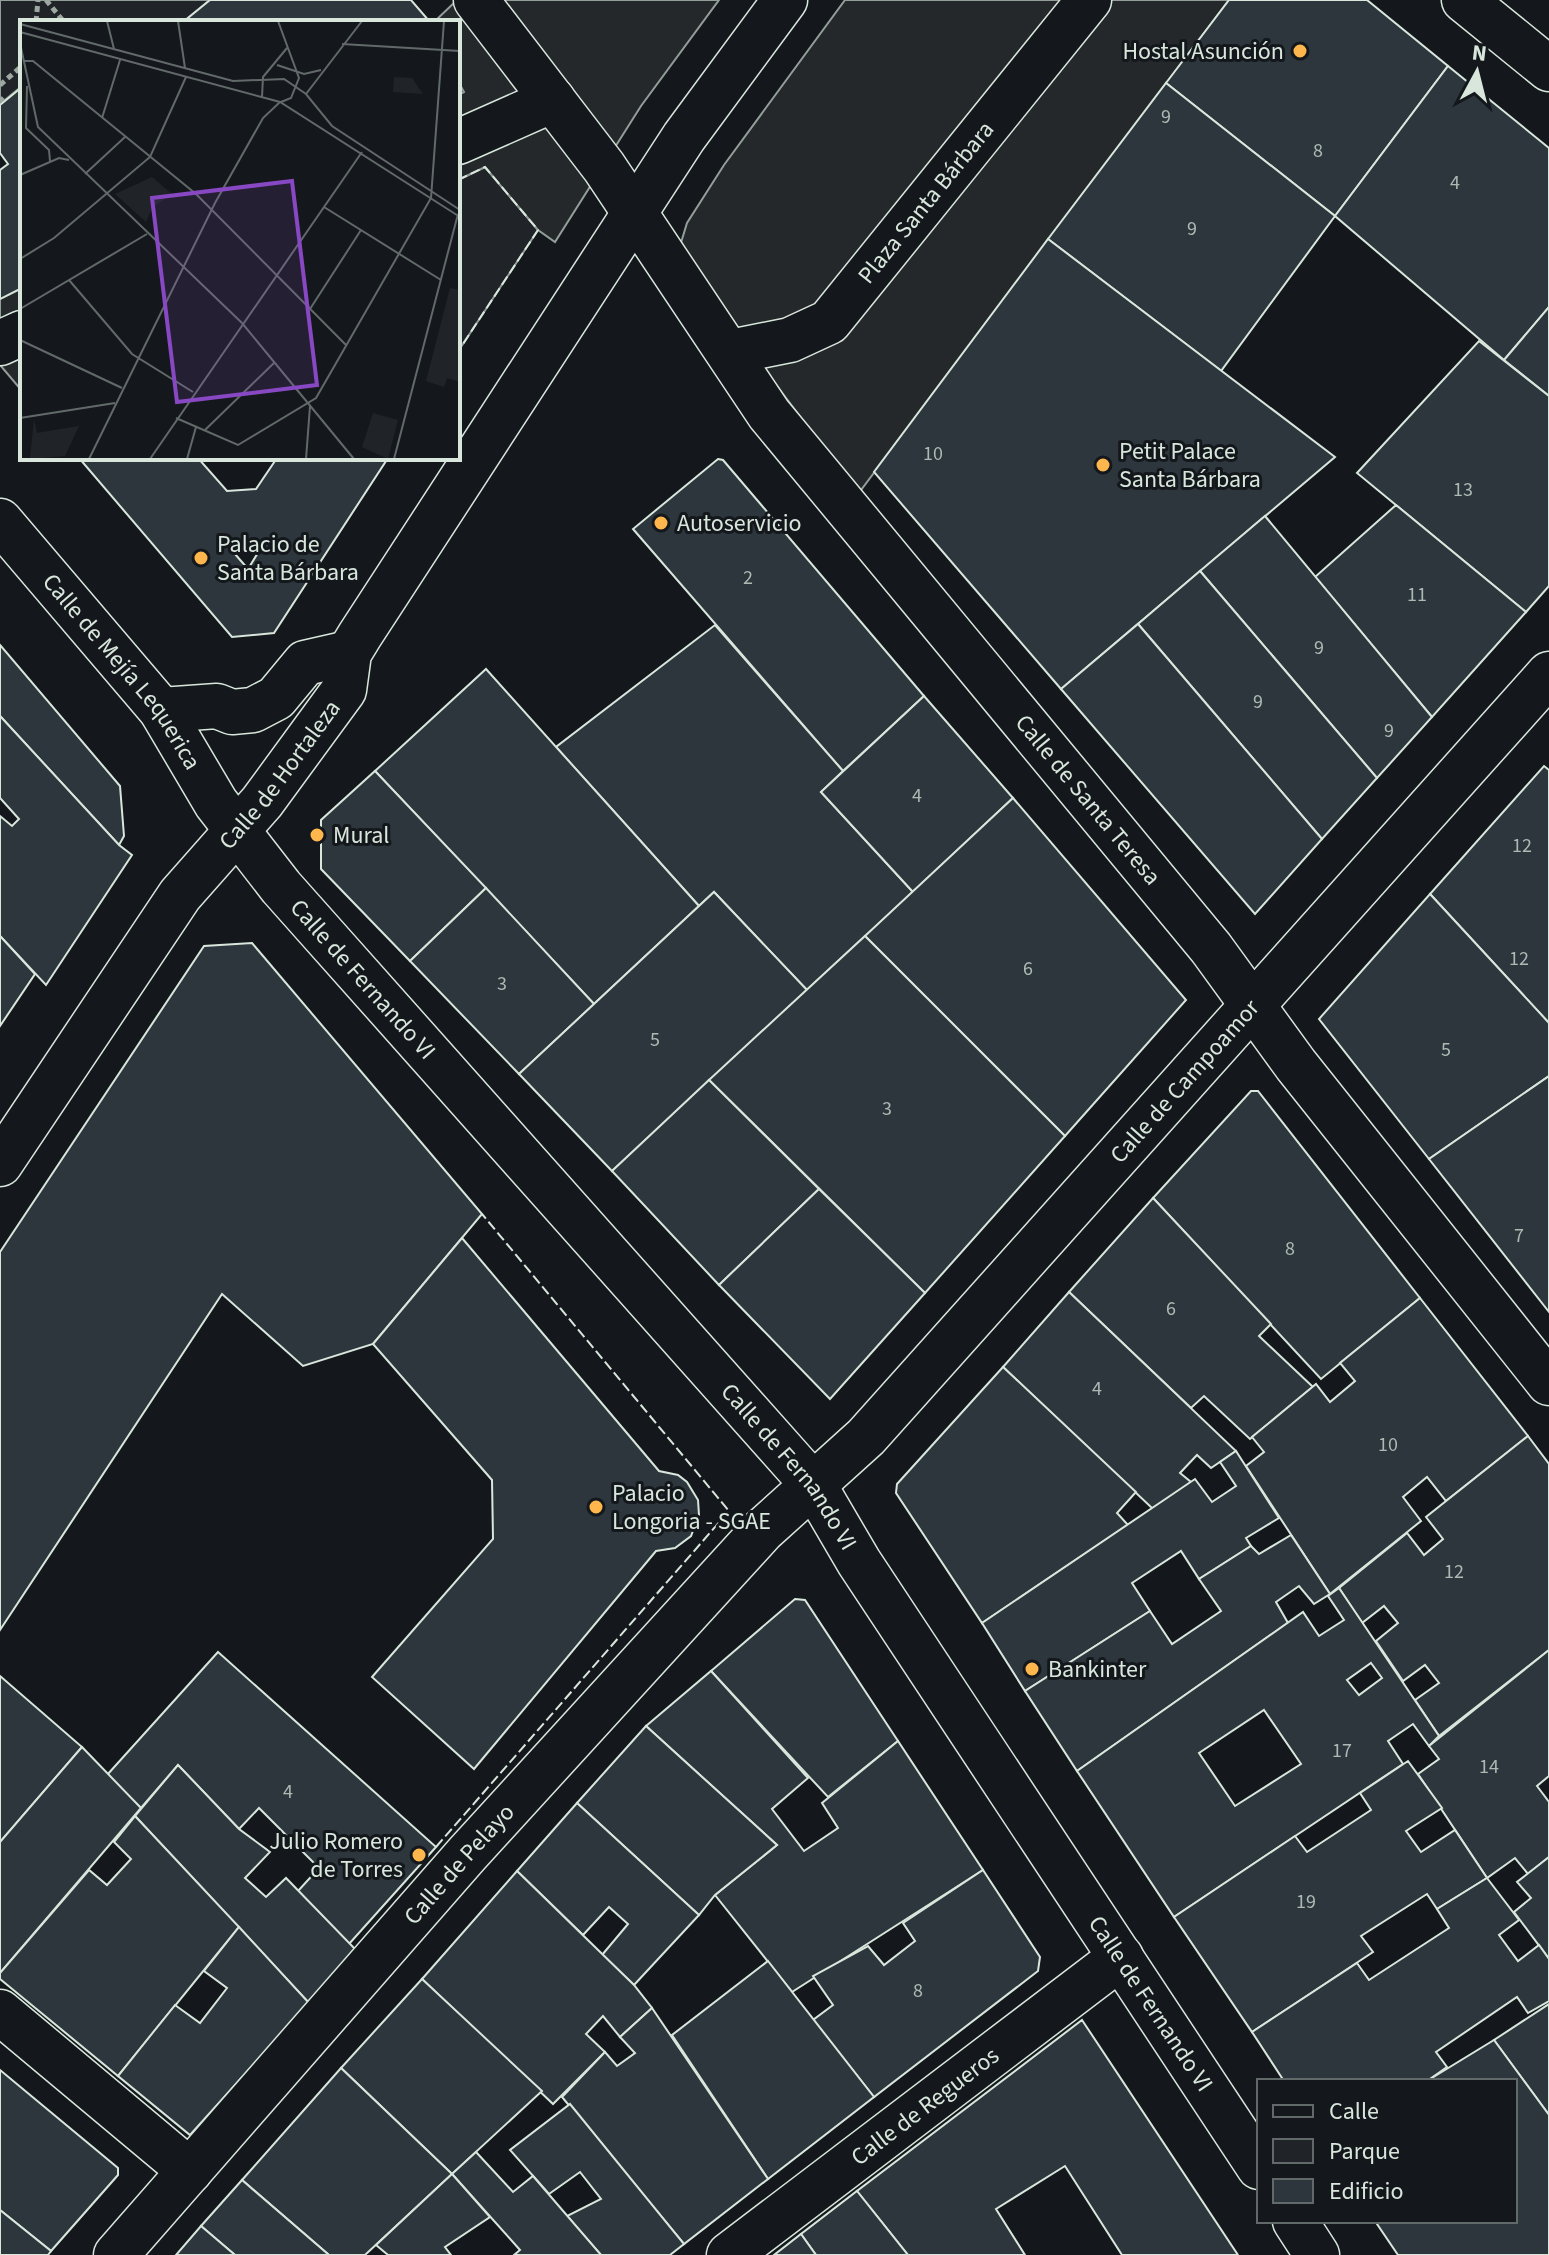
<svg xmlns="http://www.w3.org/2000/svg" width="1549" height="2255" viewBox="0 0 1549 2255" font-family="'Source Sans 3',sans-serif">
<rect width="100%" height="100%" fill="#14181c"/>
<g fill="#202428" stroke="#939e99" stroke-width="2">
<path d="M 0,0 L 210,0 L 183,22 L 22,22 L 22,86 L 0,104 Z"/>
<path d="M 485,167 L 538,230 L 461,347 L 458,180 Z"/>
</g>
<g fill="#24282b" stroke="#939e99" stroke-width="2">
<path d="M 457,0 L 719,0 L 641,106 L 555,242 L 538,230 L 485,167 L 458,180 L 458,95 L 464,92 L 458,81 L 458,22 L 434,22 Z"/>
<path d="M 845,0 L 1229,0 L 858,494 L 688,267 L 680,246 L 687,223 L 724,165 Z"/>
<path d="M 22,288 L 22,391 L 0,365 L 0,299 Z"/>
</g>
<g fill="#2c363c" stroke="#d8e6dc" stroke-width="2" fill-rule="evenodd">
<path d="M 210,0 L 411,0 L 430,22 L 183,22 Z"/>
<path d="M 1229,0 L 1367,0 L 1448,66 L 1335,216 L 1166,83 Z"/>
<path d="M 1448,66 L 1549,148 L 1549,307 L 1504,360 L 1335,216 Z"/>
<path d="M 1166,83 L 1335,216 L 1221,371 L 1048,239 Z"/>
<path d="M 22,87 L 22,288 L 0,299 L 0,170 L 8,164 L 0,153 L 0,105 Z"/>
<path d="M 1048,239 L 1335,457 L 1061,689 L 874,472 Z"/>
<path d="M 1549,307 L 1549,396 L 1504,360 Z"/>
<path d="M 1479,341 L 1549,396 L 1549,586 L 1526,612 L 1357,473 Z"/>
<path d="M 79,458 L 198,458 L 227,491 L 256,489 L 277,458 L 388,458 L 274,633 L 232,637 ZM 264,543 L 248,569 L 228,546 Z"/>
<path d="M 718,459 L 723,460 L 924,696 L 843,771 L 633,529 Z"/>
<path d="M 1396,505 L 1526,612 L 1432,717 L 1315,577 Z"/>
<path d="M 1265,516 L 1432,717 L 1377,778 L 1200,571 Z"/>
<path d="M 1200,571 L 1377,778 L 1322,839 L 1138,624 Z"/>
<path d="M 1138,624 L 1322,839 L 1255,914 L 1061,689 Z"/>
<path d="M 715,625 L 843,771 L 821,792 L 913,892 L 807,990 L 714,892 L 699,906 L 556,747 Z"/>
<path d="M 0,645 L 120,786 L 124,836 L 119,845 L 0,716 Z"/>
<path d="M 486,669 L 699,906 L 594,1004 L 375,771 Z"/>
<path d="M 924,696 L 1013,798 L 913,892 L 821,792 Z"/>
<path d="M 0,716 L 119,845 L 132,855 L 46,985 L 0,936 L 0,816 L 12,826 L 19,819 L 0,798 Z"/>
<path d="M 1544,766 L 1549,770 L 1549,1023 L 1430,894 Z"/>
<path d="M 375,771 L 486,888 L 410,961 L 321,869 L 321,820 Z"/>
<path d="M 1013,798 L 1186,1000 L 1065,1136 L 865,936 Z"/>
<path d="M 486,888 L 594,1004 L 519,1074 L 410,961 Z"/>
<path d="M 714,892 L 807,990 L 612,1171 L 519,1074 Z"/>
<path d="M 1430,894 L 1549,1023 L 1549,1076 L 1429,1159 L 1319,1019 Z"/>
<path d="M 0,936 L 35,974 L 0,1026 Z"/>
<path d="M 865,936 L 1065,1136 L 925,1293 L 709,1080 Z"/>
<path d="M 252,943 L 482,1214 L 373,1344 L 303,1366 L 222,1294 L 0,1630 L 0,1252 L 204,946 Z"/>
<path d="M 1549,1076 L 1549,1312 L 1429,1159 Z"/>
<path d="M 709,1080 L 819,1189 L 719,1285 L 612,1171 Z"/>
<path d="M 1251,1091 L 1258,1091 L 1420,1298 L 1321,1379 L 1153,1198 Z"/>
<path d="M 819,1189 L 925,1293 L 830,1399 L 719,1285 Z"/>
<path d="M 1153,1198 L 1271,1324 L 1259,1336 L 1313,1387 L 1250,1439 L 1204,1396 L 1191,1408 L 1069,1292 Z"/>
<path d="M 462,1238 L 659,1471 L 678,1475 L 687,1482 L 698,1500 L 699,1515 L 691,1536 L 675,1548 L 656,1551 L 474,1769 L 372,1677 L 493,1539 L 492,1480 L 373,1344 Z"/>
<path d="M 1069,1292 L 1236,1451 L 1211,1468 L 1197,1455 L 1180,1473 L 1191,1482 L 1153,1509 L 1003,1367 Z"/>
<path d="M 1420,1298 L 1528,1436 L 1446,1501 L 1427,1477 L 1403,1497 L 1421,1521 L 1330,1594 L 1246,1466 L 1264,1452 L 1252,1437 L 1316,1384 L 1330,1402 L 1355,1381 L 1340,1363 Z"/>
<path d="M 1003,1367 L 1136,1492 L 1117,1513 L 1128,1525 L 982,1623 L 896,1493 L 897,1484 Z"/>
<path d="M 1528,1436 L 1549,1464 L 1549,1650 L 1439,1736 L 1415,1700 L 1439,1683 L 1425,1665 L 1403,1681 L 1376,1641 L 1398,1623 L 1384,1606 L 1362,1623 L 1339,1588 L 1407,1533 L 1424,1555 L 1443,1539 L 1426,1517 Z"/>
<path d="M 1236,1451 L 1279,1518 L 1246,1538 L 1251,1546 L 1199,1579 L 1181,1551 L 1132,1583 L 1150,1611 L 1025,1691 L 982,1623 L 1195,1479 L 1212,1502 L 1236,1486 L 1220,1462 Z"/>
<path d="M 1291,1535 L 1330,1594 L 1314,1604 L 1299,1586 L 1276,1602 L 1288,1623 L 1077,1771 L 1025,1691 L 1150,1611 L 1172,1644 L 1221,1611 L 1199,1579 L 1251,1546 L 1259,1554 Z"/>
<path d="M 1339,1588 L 1439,1736 L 1429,1746 L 1413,1724 L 1388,1741 L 1403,1764 L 1174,1917 L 1077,1771 L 1303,1612 L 1319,1636 L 1344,1620 L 1328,1596 ZM 1371,1663 L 1382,1678 L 1359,1695 L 1347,1680 ZM 1264,1710 L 1301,1764 L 1235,1806 L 1199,1753 Z"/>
<path d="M 795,1599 L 805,1600 L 898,1741 L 828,1797 L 711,1671 Z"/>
<path d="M 1549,1650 L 1549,1776 L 1537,1786 L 1549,1802 L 1549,1857 L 1528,1874 L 1515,1858 L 1487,1878 L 1418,1774 L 1439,1759 L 1429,1746 Z"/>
<path d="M 218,1652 L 436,1847 L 349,1944 L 298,1891 L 319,1868 L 259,1808 L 239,1829 L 178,1765 L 141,1808 L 107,1775 Z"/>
<path d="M 711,1671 L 808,1778 L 772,1809 L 804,1851 L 838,1828 L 822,1803 L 898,1741 L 983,1870 L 792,1992 L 715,1895 L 777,1845 L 646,1726 Z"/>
<path d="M 0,1676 L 82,1747 L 0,1842 Z"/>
<path d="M 646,1726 L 777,1845 L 715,1895 L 699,1915 L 577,1803 Z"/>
<path d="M 82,1747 L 141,1808 L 0,1973 L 0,1842 Z"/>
<path d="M 1408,1761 L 1442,1808 L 1406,1831 L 1421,1852 L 1455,1830 L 1487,1878 L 1437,1909 L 1427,1894 L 1361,1936 L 1373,1952 L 1252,2032 L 1174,1917 L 1295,1836 L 1307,1852 L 1371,1810 L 1360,1793 Z"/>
<path d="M 178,1765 L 239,1829 L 270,1852 L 245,1878 L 266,1897 L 286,1878 L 356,1950 L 309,2003 L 135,1816 Z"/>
<path d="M 577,1803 L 699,1915 L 634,1985 L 602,1955 L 628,1924 L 609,1907 L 583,1935 L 517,1871 Z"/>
<path d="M 135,1816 L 239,1927 L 118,2076 L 0,1979 L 0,1973 L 89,1870 L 107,1885 L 131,1859 L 114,1842 Z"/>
<path d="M 1549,1857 L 1549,1959 L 1514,1912 L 1531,1898 L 1517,1882 Z"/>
<path d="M 983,1870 L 1040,1957 L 1038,1971 L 874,2097 L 813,2020 L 833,2005 L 813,1976 L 868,1946 L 884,1965 L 915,1941 L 903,1923 Z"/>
<path d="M 517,1871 L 634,1985 L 652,2008 L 620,2037 L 603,2016 L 586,2034 L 605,2052 L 553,2104 L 422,1979 Z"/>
<path d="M 1487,1878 L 1519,1920 L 1499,1935 L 1518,1961 L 1539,1945 L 1549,1959 L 1549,2001 L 1528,2013 L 1517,1997 L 1436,2052 L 1447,2067 L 1427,2081 L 1284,2081 L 1252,2032 L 1357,1963 L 1369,1980 L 1449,1928 L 1437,1909 Z"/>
<path d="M 239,1927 L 309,2003 L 190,2135 L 118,2076 L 175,2005 L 200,2023 L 227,1988 L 204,1971 Z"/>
<path d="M 768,1961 L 874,2097 L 768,2179 L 672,2035 Z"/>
<path d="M 422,1979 L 542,2091 L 452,2174 L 341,2068 Z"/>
<path d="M 1549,2004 L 1549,2115 L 1494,2040 Z"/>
<path d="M 652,2008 L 768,2179 L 684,2244 L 562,2097 L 605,2052 L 617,2066 L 635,2053 L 620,2037 Z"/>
<path d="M 1082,2020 L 1238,2255 L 1122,2255 L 1065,2166 L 996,2209 L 1025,2255 L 908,2255 L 857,2191 Z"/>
<path d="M 1494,2040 L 1549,2115 L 1549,2255 L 1398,2255 L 1375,2221 L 1515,2221 L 1515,2081 L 1427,2081 Z"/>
<path d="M 341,2068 L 452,2174 L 365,2255 L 329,2255 L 242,2180 Z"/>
<path d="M 0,2070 L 118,2168 L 118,2175 L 51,2251 L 0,2210 Z"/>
<path d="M 570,2104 L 684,2244 L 670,2255 L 601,2255 L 567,2216 L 601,2199 L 580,2172 L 549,2194 L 510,2150 Z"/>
<path d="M 476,2152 L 513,2192 L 533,2176 L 601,2255 L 514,2255 L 520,2250 L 452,2174 Z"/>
<path d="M 452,2174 L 490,2217 L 445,2247 L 451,2255 L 388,2255 L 376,2245 Z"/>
<path d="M 242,2180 L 329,2255 L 235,2255 L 201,2226 Z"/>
<path d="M 857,2191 L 908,2255 L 816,2255 L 801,2234 Z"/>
<path d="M 0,2210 L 51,2251 L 48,2255 L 0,2255 Z"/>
<path d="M 201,2226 L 235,2255 L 176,2255 Z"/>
<path d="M 801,2234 L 816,2255 L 774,2255 Z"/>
</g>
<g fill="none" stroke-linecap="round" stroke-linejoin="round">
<g stroke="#d8e6dc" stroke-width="47">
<g id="minor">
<path id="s1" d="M 476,0 L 604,167 L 769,414 L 1211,948 L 1296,1065 L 1549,1383"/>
<path d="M 1464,0 L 1549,69"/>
<path d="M 458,142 L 553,100"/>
<path d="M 0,343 L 22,333"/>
<path id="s2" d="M 730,352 L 790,340 L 829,322 L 1089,0"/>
<path id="s3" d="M 0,521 L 161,710 L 216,803 L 281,887 L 815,1487 L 859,1562 L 1259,2167"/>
<path d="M 161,710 L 217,706 L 232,712 L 253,710 L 276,698 L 305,663 L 349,653"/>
<path id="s4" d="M 0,1164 L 180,895 L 262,802 L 344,690 L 349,653 L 360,635 L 684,137 L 785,0"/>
<path d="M 0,2012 L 190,2171"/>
<path d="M 1295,2221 L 1317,2255"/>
<path id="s5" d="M 116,2255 L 467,1854 L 763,1530 L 866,1437 L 1549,674"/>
<path id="s6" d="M 729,2255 L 1121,1957"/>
</g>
</g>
<g stroke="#9da8a2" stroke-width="5" stroke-dasharray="6 4" stroke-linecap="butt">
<path d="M 46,0 L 64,22"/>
<path d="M 36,22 L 38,0"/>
<path d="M 0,85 L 22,66"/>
<path d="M 0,98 L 3,101"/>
</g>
<use href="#minor" stroke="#14181c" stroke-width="44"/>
<g stroke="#d8e6dc" stroke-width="2" stroke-dasharray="10 4" stroke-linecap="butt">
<path d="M 458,180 L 485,167 L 538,230 L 461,347"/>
<path d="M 436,1847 L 729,1511 L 482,1214"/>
</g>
</g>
<g fill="#ffb74d" stroke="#14181c" stroke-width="3">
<circle cx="1300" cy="51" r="8"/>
<circle cx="1103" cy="465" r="8"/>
<circle cx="661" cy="523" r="8"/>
<circle cx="201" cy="558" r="8"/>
<circle cx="317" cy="835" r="8"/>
<circle cx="596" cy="1507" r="8"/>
<circle cx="1032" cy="1669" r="8"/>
<circle cx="419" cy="1855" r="8"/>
</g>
<g text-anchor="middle" stroke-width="6" stroke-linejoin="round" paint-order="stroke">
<g font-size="20" fill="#adbab4">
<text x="1166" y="123">9</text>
<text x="1318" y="157">8</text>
<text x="1455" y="189">4</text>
<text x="1192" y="235">9</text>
<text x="933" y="460">10</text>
<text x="1463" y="496">13</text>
<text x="748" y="584">2</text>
<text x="1417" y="601">11</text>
<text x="1319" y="654">9</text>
<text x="1258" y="708">9</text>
<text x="1389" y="737">9</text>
<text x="917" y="802">4</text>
<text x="1522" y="852">12</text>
<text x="1519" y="965">12</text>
<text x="1028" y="975">6</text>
<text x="502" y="990">3</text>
<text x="655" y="1046">5</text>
<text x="1446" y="1056">5</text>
<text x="887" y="1115">3</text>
<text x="1519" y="1242">7</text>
<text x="1290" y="1255">8</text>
<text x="1171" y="1315">6</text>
<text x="1097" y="1395">4</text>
<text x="1388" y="1451">10</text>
<text x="1454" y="1578">12</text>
<text x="1342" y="1757">17</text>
<text x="1489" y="1773">14</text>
<text x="288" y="1798">4</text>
<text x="1306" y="1908">19</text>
<text x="918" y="1997">8</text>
</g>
<g font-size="24" fill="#d8e6dc" stroke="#14181c" text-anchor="start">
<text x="1284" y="59" text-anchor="end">Hostal Asunción</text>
<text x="1119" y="459">Petit Palace<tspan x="1119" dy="28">Santa Bárbara</tspan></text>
<text x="677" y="531">Autoservicio</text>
<text x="217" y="552">Palacio de<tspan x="217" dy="28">Santa Bárbara</tspan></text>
<text x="333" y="843">Mural</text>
<text x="612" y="1501">Palacio<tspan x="612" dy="28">Longoria - SGAE</tspan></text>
<text x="1048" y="1677">Bankinter</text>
<text x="403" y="1849" text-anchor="end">Julio Romero<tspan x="403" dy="28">de Torres</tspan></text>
</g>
<g font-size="24" fill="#d8e6dc" stroke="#14181c">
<text dy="8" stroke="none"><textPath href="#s2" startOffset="258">Plaza Santa Bárbara</textPath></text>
<text dy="8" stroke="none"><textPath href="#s3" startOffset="194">Calle de Mejía Lequerica</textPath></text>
<text dy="8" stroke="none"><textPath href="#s4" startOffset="480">Calle de Hortaleza</textPath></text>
<text dy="8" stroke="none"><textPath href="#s1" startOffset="1008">Calle de Santa Teresa</textPath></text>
<text dy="8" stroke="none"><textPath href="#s3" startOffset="586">Calle de Fernando VI</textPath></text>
<text dy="8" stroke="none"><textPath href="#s5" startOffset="1588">Calle de Campoamor</textPath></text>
<text dy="8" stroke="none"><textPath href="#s3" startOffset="1234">Calle de Fernando VI</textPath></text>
<text dy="8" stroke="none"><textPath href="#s5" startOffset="520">Calle de Pelayo</textPath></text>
<text dy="8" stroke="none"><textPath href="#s3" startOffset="1882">Calle de Fernando VI</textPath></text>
<text dy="8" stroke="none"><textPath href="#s6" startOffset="246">Calle de Regueros</textPath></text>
</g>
</g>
<g transform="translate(20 20)">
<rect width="440" height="440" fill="#14181c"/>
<path d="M 374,57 L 392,58 L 403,74 L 373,72 ZM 132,157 L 152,174 L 133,187 L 126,202 L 95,174 ZM 430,268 L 440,270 L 440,362 L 427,358 L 424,367 L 406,361 ZM 353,393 L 378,400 L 368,439 L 342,427 ZM 14,399 L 17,413 L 59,406 L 45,436 L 10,439 Z" fill="#202428"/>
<path fill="none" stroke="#626a69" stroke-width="2" d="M 87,1 L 94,29M 158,1 L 165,48M 258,1 L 279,58 L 271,78 L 261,82M 0,4 L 213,61 L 264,59 L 286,74 L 312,106 L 440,190M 0,12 L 260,82 L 440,197M 0,23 L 18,107 L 222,303 L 334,439M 322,24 L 440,31M 3,41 L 13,41 L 176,174 L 326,325M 257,45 L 284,54 L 301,50M 7,66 L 6,108 L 29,130 L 30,141M 286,74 L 342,1M 242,77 L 243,57 L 267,28M 82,98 L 100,40M 65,154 L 105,117M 0,155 L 39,138 L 49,140M 304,187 L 421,260M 0,239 L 34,218 L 130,137 L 166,57M 49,260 L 112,334 L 173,372M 0,289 L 127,214M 290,289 L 341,210M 0,320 L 102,368M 0,398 L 95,383M 156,398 L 218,425 L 296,378 L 411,178 L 424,1M 185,410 L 255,342M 69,439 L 195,183 L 243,98 L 260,82M 130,439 L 342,132M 167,439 L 176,407M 286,439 L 290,386M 374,439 L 438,194"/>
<path fill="#8948c3" fill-opacity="0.15" stroke="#8948c3" stroke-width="4" d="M 272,161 L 297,365 L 157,382 L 132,178 Z"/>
<rect width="440" height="440" fill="none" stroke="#d8e6dc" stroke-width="4"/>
</g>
<rect x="1257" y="2079" width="260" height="144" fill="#14181c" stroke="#626a69" stroke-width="2"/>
<rect x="1273" y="2105" width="40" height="12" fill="#14181c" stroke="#626a69" stroke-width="2"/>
<text x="1329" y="2119" font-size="24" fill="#d8e6dc">Calle</text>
<rect x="1273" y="2139" width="40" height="24" fill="#202428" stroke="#626a69" stroke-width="2"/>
<text x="1329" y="2159" font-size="24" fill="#d8e6dc">Parque</text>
<rect x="1273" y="2179" width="40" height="24" fill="#2c363c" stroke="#626a69" stroke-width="2"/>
<text x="1329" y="2199" font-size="24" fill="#d8e6dc">Edificio</text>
<g transform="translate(1477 72) rotate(7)" stroke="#14181c" stroke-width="6" paint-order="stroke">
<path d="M0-6L14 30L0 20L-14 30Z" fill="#d8e6dc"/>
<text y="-12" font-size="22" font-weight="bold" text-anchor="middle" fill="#d8e6dc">N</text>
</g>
</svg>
